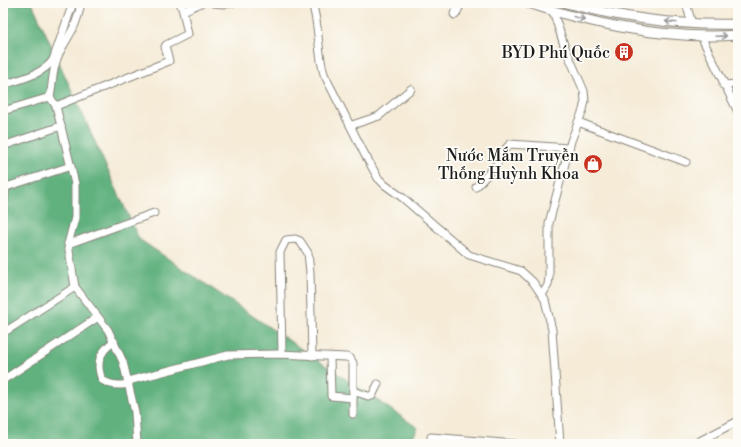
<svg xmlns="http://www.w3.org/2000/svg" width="741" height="447" viewBox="0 0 741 447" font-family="'Libre Bodoni',serif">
<rect width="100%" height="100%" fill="#fdfcf7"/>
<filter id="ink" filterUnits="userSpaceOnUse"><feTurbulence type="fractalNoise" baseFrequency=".025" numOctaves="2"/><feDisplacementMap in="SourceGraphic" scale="8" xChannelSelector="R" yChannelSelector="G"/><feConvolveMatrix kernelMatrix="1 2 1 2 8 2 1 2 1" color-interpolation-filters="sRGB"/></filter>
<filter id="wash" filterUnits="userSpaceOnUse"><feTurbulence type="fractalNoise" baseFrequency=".012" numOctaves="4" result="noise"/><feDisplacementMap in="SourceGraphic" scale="16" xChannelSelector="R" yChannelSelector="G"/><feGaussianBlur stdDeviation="0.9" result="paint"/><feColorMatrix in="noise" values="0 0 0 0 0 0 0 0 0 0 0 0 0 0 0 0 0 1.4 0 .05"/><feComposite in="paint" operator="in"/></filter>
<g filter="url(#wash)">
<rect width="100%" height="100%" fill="#f5ebd7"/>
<path fill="#60b17e" stroke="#3e664d" d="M 3,3 L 32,3 L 139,239 L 418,428 L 409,444 L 3,444 Z"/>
</g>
<g filter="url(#ink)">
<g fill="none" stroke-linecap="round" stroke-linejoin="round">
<g stroke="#88847a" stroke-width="9">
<g id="minor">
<path d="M 81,3 C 77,27 69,34 59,54 C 52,67 53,83 50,97 L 56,106 L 75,184 L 75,218 L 68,244 L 75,287 L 108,330 L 123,362 L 135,412 L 137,444"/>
<path d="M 180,3 L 183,11"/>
<path d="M 214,3 L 223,4 L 233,3"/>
<path d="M 312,3 C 320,27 317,51 324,74 L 364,153 L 378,178 L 385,185 L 403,198 L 469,255 L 521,271 L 533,282 L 542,295 L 545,300 L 552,330 L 560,444"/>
<path d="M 686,3 L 692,24"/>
<path d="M 701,36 L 738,112"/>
<path d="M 3,85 C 20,79 42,75 53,60 L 73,3"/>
<path d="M 723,85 L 738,84"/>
<path d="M 56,106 L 169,61 L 165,47 L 166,45 L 188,34 L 183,11 L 201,3"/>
<path d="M 3,111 L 50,97"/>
<path d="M 578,122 L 686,162"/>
<path d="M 352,125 L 379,116 L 411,89"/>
<path d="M 3,146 L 61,126"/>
<path d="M 476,187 L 497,164 L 499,156 L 510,144 L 569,148"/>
<path d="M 3,211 L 6,187 L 71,166"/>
<path d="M 68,244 L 154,213"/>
<path d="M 542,295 L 548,285 L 549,277 L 549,223 L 571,141 L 583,110 L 585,101 L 584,91 L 564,45 L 553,11"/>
<path d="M 3,333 L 75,287"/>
<path d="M 114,341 C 100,352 95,362 102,380 C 110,385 120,386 129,384"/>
<path d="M 282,354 L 280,252 L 286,240 L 295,239 L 300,241 L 308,253 L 310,272 L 312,356"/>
<path d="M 330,357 L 331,396 L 353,398"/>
<path d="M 3,380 L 98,317"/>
<path d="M 128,381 L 228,355 L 278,354 L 346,357 L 350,358 L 353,363 L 353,414"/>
<path d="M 353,391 L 368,396 L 372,396 L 378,384"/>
<path d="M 431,437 L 515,444"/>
<path d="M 705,439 L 715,444"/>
<path d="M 694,444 L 738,421"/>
</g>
</g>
<g stroke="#88847a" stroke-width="11">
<g id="major">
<path d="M 528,3 C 595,25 667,40 738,35"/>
<path d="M 566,3 C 622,18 680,26 738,24"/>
<path d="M 455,14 L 460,3"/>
</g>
</g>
<use href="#minor" stroke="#fff" stroke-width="7"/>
<use href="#major" stroke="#fff" stroke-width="9"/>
</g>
<defs><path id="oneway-shaft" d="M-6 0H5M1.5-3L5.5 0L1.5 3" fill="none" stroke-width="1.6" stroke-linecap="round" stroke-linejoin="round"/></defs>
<g stroke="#999">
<use href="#oneway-shaft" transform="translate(579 18) rotate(14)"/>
<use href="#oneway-shaft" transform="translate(671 22) rotate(-173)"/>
<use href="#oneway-shaft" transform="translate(721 36) rotate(-2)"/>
</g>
</g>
<defs>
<g id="building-disc" transform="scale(1)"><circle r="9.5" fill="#c8321e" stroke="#fdfcf7"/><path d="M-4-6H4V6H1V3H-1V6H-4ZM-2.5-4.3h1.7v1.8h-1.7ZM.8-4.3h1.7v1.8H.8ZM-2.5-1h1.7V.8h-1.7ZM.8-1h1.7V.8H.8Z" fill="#fff"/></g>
<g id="shop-disc" transform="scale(1)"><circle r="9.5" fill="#c8321e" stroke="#fdfcf7"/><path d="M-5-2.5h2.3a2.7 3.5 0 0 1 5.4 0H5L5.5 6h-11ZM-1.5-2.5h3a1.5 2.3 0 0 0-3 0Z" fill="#fff"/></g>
</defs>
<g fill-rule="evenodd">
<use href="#building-disc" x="624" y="52"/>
<use href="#shop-disc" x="593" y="164"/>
</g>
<g text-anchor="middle" stroke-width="3.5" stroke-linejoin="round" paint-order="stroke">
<g font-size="16" fill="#1c1c1c" stroke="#fdfcf7" text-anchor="end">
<text x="610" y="58">BYD Phú Quốc</text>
<text x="579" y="161">Nước Mắm Truyền<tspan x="579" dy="18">Thống Huỳnh Khoa</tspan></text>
</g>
</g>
<rect width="741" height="447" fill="none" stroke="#fdfcf7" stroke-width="16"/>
</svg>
